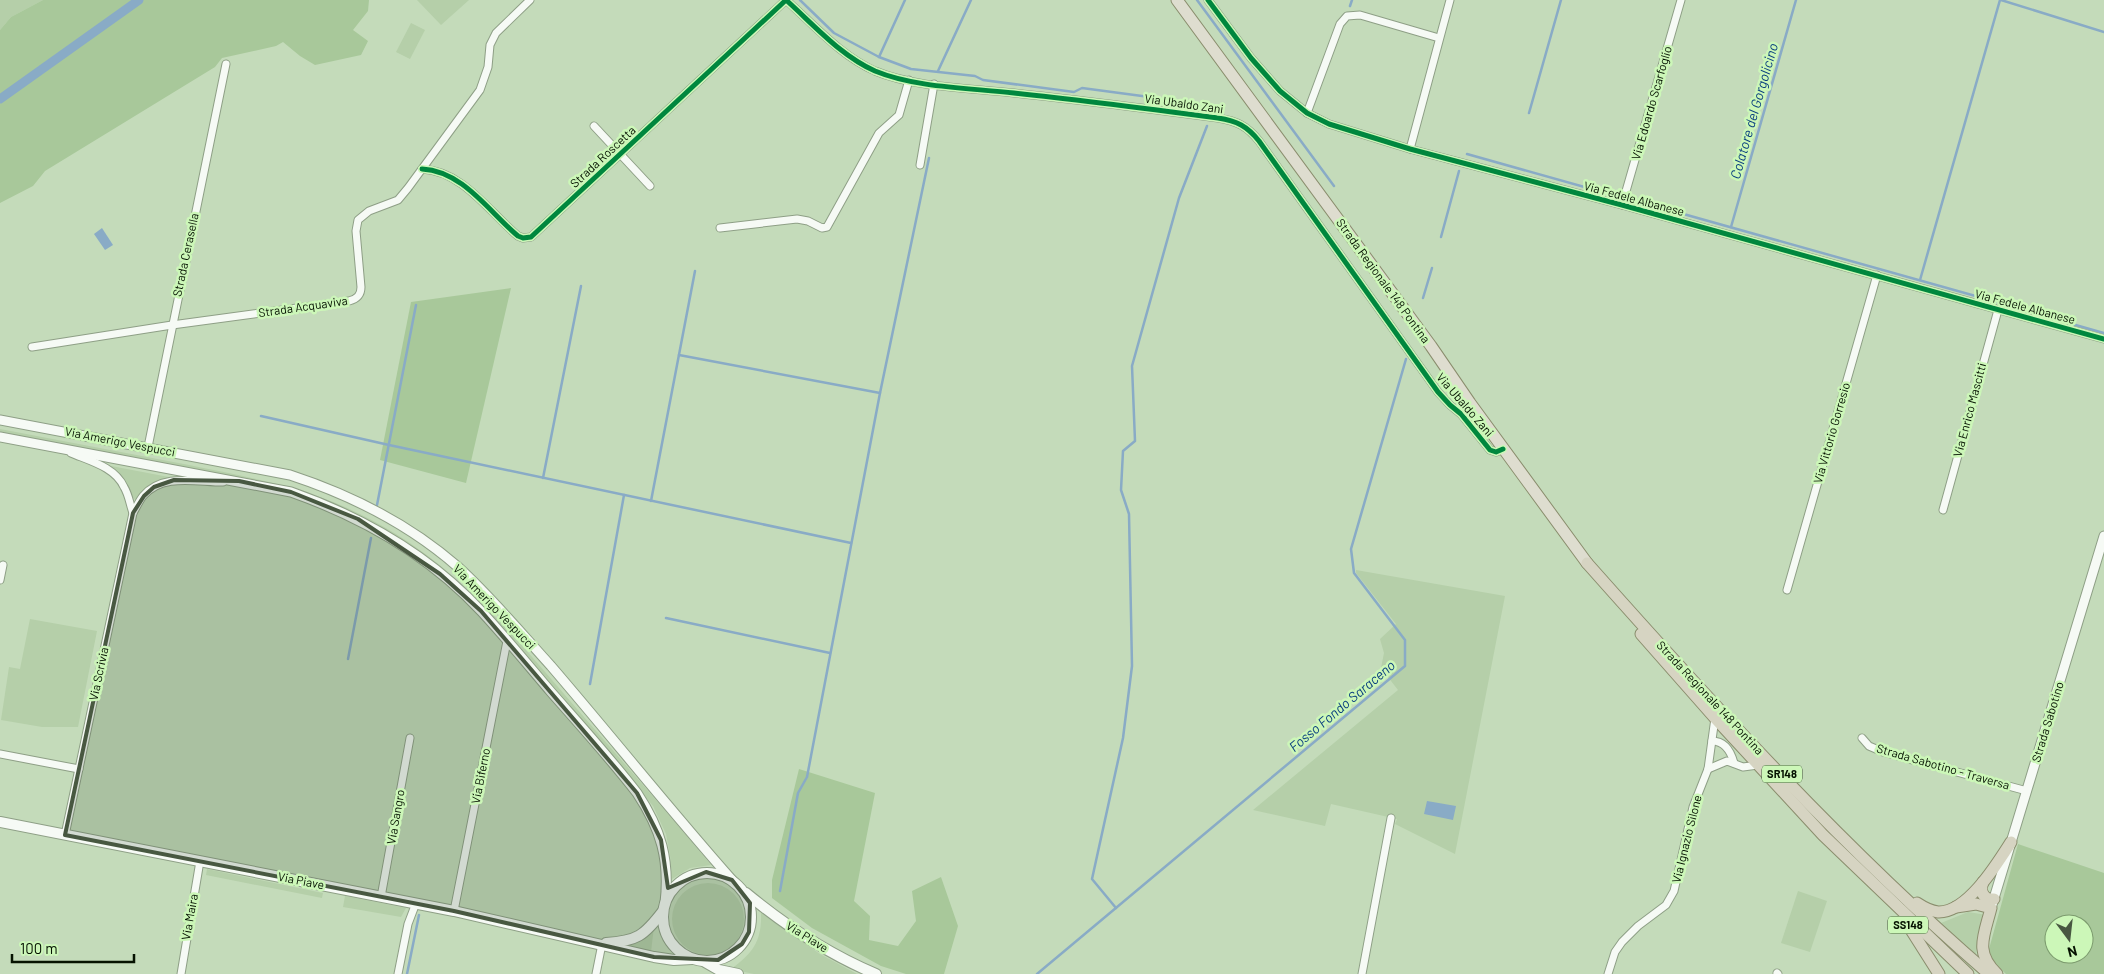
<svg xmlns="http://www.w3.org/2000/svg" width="2104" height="974" viewBox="0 0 2104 974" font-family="Barlow,sans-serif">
<rect width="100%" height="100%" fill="#c4dbba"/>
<g fill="#b5cfa9">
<path d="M 0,0 L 43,0 L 11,17 L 0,30 Z"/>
<path d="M 417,0 L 469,0 L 441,25 Z"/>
<path d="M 411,23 L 425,30 L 410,59 L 396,52 Z"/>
<path d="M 0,429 C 63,441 126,453 189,465 C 242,476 295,485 345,507 C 448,553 505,626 577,709 C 622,761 667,812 711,865 L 690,868 L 672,879 L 670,855 L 666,834 L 653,806 L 569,704 L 490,616 L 365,521 L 235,477 L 0,433 Z"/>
<path d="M 106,465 L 174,478 L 155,483 L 135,500 C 124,484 125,476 106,465 Z"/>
<path d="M 1356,570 L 1505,596 L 1455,854 L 1395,824 L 1397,819 L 1331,804 L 1325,826 L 1253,810 L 1398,690 L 1381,668 L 1384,653 L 1380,639 L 1396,624 L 1356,573 Z"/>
<path d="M 30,619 L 97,631 L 78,727 L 42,727 L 1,720 L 9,667 L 20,669 Z"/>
<path d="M 207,869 L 323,893 L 322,898 L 206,875 Z"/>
<circle cx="708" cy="919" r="36"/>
<path d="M 1798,891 L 1827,901 L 1810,952 L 1781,943 Z"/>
<path d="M 345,896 L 406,908 L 401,917 L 343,907 Z"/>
<path d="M 1968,912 L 1987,915 L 1978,943 L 1976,955 L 1941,923 Z"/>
<path d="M 761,913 L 820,954 L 857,974 L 754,974 L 731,969 C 753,953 762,941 761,913 Z"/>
<path d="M 654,927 L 651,952 L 619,946 Z"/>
</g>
<g fill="#a8c89a" fill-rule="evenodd">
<path d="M 43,0 L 369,0 L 368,11 L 353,30 L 368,41 L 361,55 L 315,65 L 300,56 L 283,42 L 276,46 L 222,58 L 215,67 L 45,171 L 33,186 L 0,203 L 0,30 L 11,17 Z"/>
<path d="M 511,288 L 466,483 L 380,460 L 411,302 Z"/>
<path d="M 799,769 L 875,793 L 854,901 L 870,916 L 869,940 L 898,946 L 916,921 L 912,891 L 941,877 L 958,926 L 944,974 L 906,974 L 881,966 L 812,928 L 772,898 L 772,880 Z"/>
<path d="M 2018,844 L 2104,873 L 2104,974 L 2006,974 L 1989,958 L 1989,949 ZM 2054,924 L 2084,924 L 2084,954 L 2054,954 Z"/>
</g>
<g fill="#89abc6">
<path d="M 102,228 L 113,245 L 105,250 L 94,234 Z"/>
<path d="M 1427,801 L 1456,806 L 1453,820 L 1424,814 Z"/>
</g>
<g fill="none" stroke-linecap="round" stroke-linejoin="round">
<g stroke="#89abc6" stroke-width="2.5">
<path d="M 800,0 L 834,33 L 879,57 L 911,69 L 975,76 L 983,80 L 1074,92 L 1082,88 L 1157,98"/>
<path d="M 1197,0 L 1334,186"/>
<path d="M 2001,0 L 2104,32"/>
<path d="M 1350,6 L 1352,0"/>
<path d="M 879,57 L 905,0"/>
<path d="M 938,71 L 971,0"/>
<path d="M 1529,113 L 1561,0"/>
<path d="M 1467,154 L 1620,197"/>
<path d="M 1630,199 L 2004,304"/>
<path d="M 1731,227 L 1796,0"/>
<path d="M 1441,237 L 1459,171"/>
<path d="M 1920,280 L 2000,0"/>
<path d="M 1423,298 L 1432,268"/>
<path d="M 2012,307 L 2104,333"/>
<path d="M 679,355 L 880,393"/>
<path d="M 261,416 L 389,445 L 851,543"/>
<path d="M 543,478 L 581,286"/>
<path d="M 651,501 L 695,271"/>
<path d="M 377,505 L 416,305"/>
<path d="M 666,618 L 830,653"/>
<path d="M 348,659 L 371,538"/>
<path d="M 590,684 L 624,495"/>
<path d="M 780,891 L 798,793 L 807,777 L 880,393 L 929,158"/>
<path d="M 1116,908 L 1092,879 L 1123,738 L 1132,666 L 1129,514 L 1121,490 L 1123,451 L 1135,441 L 1132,366 L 1179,198 L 1207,126"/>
<path d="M 407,974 L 419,915"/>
<path d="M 1037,974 L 1405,666 L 1405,640 L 1354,573 L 1351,549 L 1406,359"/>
</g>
<path stroke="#89abc6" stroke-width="9" d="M 0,99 L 139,0"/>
<g stroke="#8e9f86" stroke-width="9">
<g id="minor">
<path d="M 1208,0 L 1251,58 L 1280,91 L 1307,113 L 1329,124 L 1410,149 L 1622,205 L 2104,339"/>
<path d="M 1307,113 L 1340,24 L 1347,16 L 1360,15 L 1439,38"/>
<path d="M 594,126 L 650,186"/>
<path d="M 1410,149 L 1450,0"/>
<path d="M 920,165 L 934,84"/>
<path d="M 422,169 C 463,171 489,212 518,236 L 523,238 L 531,237 L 786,0 C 814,25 841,56 875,71 C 916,88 971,88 1014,93 C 1082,100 1150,109 1218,118 C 1237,121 1247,126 1259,141 L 1438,392 L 1450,405 L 1461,414 L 1490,450 L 1496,452 L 1503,449"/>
<path d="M 1622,205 L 1681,0"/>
<path d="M 720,228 L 797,219 L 808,221 L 822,228 L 827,227 L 879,133 L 899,115 L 909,80"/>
<path d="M 32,347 L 172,325 L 349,301 C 357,299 361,295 361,287 L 356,231 L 358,220 L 369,211 L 398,200 L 408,188 L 480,90 L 488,67 L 490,45 L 496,33 L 530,0"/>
<path d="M 148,447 L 226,64"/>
<path d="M 71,453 C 90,461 115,467 124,487 C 129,495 130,505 133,513"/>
<path d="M 1943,510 L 1998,310"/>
<path d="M 0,580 L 3,565"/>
<path d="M 1787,590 L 1877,275"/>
<path d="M 1862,738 L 1869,746 L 1883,752 L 2027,791"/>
<path d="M 1712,741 C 1725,741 1731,752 1734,763"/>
<path d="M 0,754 L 79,769"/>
<path d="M 1708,769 L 1727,761 L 1743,767 L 1758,765"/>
<path d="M 65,835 L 133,513 C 136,508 139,501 143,496 C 162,473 196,482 223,482"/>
<path d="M 381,897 L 410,738"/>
<path d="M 454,911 L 507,641"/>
<path d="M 1777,973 L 1778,974"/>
<path d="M 181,974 L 200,861"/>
<path d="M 398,974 L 408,924 L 416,903"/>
<path d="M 596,974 L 602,944"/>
<path d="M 1362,974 L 1391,818"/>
<path d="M 1608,974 L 1615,952 L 1622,942 L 1638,926 L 1666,905 L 1674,891 L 1693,807 L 1708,769 L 1715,718"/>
</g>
</g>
<g stroke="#8e9f86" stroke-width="11">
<g id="tertiary">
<path d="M 0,420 L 290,475 C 351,495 409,524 458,567 C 491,597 521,633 551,666 C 612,737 670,810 732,880"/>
<path d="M 0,437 L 291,492 C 362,517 430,556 482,612 C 506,638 528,665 551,692 C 580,725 610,758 637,793 C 661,829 670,860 665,903"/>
<path d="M 1992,905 L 2104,536"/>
</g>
</g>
<g stroke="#8e9f86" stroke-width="12">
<g id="secondary">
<path d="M 0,822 L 454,911 L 654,957 L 674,960 L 692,959"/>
<circle cx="707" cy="917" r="44"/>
<path d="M 746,893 C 786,926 828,954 876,974"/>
<path d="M 606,943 C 637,941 644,936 663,911"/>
<path d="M 705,962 L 719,970 L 738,974"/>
</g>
</g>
<g stroke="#8a8d6d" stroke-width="13">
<path id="primary" d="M 1177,0 L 1431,346 L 1470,403 L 1587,563"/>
</g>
<g stroke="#8a8d6d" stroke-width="13">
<g id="trunk">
<path d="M 1587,563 C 1713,705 1845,850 1989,974"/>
<path d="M 1641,634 L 1715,718 L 1823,835 L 1968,974"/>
<path d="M 1983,882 C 1980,889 1981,895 1988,899 L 1994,899"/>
<path d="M 1917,903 C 1923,907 1930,911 1938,912 C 1967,913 1997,864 2011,842"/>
<path d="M 1956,907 L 1976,904 L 1991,908 C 1984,936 1974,952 1997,974"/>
<path d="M 1908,925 L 1939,974"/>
</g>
</g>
<use href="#minor" stroke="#f6faf5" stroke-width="7"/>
<use href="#tertiary" stroke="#f6faf5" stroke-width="9"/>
<use href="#secondary" stroke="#f6faf5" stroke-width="10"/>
<use href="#primary" stroke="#deddcf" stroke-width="11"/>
<use href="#trunk" stroke="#d6d4c2" stroke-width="11"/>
<g stroke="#ccf7b8" stroke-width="8">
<g id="cycleway">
<path d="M 1208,0 L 1251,58 L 1280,91 L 1307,113 L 1329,124 L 1410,149 L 1622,205 L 2104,339"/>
<path d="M 422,169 C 463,171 489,212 518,236 L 523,238 L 531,237 L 786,0 C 814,25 841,56 875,71 C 916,88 971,88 1014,93 C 1082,100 1150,109 1218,118 C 1237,121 1247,126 1259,141 L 1438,392 L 1450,405 L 1461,414 L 1490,450 L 1496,452 L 1503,449"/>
</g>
</g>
<use href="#cycleway" stroke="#00873e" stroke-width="5"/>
</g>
<path fill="#485841" fill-opacity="0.2" stroke="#485841" stroke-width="4" stroke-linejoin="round" d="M 174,480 L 239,481 L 291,492 L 358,519 L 440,574 L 481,611 L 637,793 L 661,840 L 668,888 L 706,872 L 732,880 L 750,903 L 749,932 L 742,944 L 718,960 L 654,957 L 454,911 L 65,835 L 133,513 L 144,496 L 154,487 Z"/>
<g text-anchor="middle" stroke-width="5" stroke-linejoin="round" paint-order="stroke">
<g fill="#ccf7b8" stroke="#415737" stroke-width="1">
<rect x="1762" y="765.5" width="40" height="17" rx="4"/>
<rect x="1888" y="916.5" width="40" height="17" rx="4"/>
</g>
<g font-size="11" font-weight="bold" fill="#051200">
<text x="1782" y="778">SR148</text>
<text x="1908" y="929">SS148</text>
</g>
<g font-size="12" fill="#051200" stroke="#ccf7b8">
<text transform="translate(1652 103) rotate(-74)" y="4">Via Edoardo Scarfoglio</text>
<text transform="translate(1184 104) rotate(8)" y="4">Via Ubaldo Zani</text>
<text transform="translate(603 157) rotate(-43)" y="4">Strada Roscetta</text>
<text transform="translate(1634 199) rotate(15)" y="4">Via Fedele Albanese</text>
<text transform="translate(186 255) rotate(-78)" y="4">Strada Cerasella</text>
<text transform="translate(1383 281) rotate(54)" y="4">Strada Regionale 148 Pontina</text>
<text transform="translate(303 307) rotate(-8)" y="4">Strada Acquaviva</text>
<text transform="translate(2025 307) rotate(15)" y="4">Via Fedele Albanese</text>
<text transform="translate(1465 405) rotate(49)" y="4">Via Ubaldo Zani</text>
<text transform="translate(1970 410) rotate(-75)" y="4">Via Enrico Mascitti</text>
<text transform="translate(1832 433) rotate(-74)" y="4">Via Vittorio Gorresio</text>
<text transform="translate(120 442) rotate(11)" y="4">Via Amerigo Vespucci</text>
<text transform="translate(494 607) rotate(46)" y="4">Via Amerigo Vespucci</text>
<text transform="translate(99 674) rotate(-78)" y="4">Via Scrivia</text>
<text transform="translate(1710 698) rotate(47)" y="4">Strada Regionale 148 Pontina</text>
<text transform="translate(2048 722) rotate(-73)" y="4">Strada Sabotino</text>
<text transform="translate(1943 767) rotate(16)" y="4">Strada Sabotino - Traversa</text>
<text transform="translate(481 776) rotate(-79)" y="4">Via Biferno</text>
<text transform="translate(396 817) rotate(-80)" y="4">Via Sangro</text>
<text transform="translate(1687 839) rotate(-76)" y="4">Via Ignazio Silone</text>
<text transform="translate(301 881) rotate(11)" y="4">Via Piave</text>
<text transform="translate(190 917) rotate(-80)" y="4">Via Maira</text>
<text transform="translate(807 937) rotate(32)" y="4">Via Piave</text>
</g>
<g font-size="14" font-style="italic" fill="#0b407f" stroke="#ccf7b8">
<text transform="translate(1754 111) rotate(-74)" y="5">Colatore del Gorgolicino</text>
<text transform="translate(1342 706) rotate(-40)" y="5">Fosso Fondo Saraceno</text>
</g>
</g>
<g transform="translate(2069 939) rotate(165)"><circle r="24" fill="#ccf7b8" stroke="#7c9b6e"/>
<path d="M0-4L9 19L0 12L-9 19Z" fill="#485841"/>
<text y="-8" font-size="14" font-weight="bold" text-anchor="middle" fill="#051200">N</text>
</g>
<path d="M12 954v8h122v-8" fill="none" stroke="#051200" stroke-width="2.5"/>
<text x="20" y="954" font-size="15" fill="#051200" stroke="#ccf7b8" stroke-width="4" paint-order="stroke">100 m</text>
</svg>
